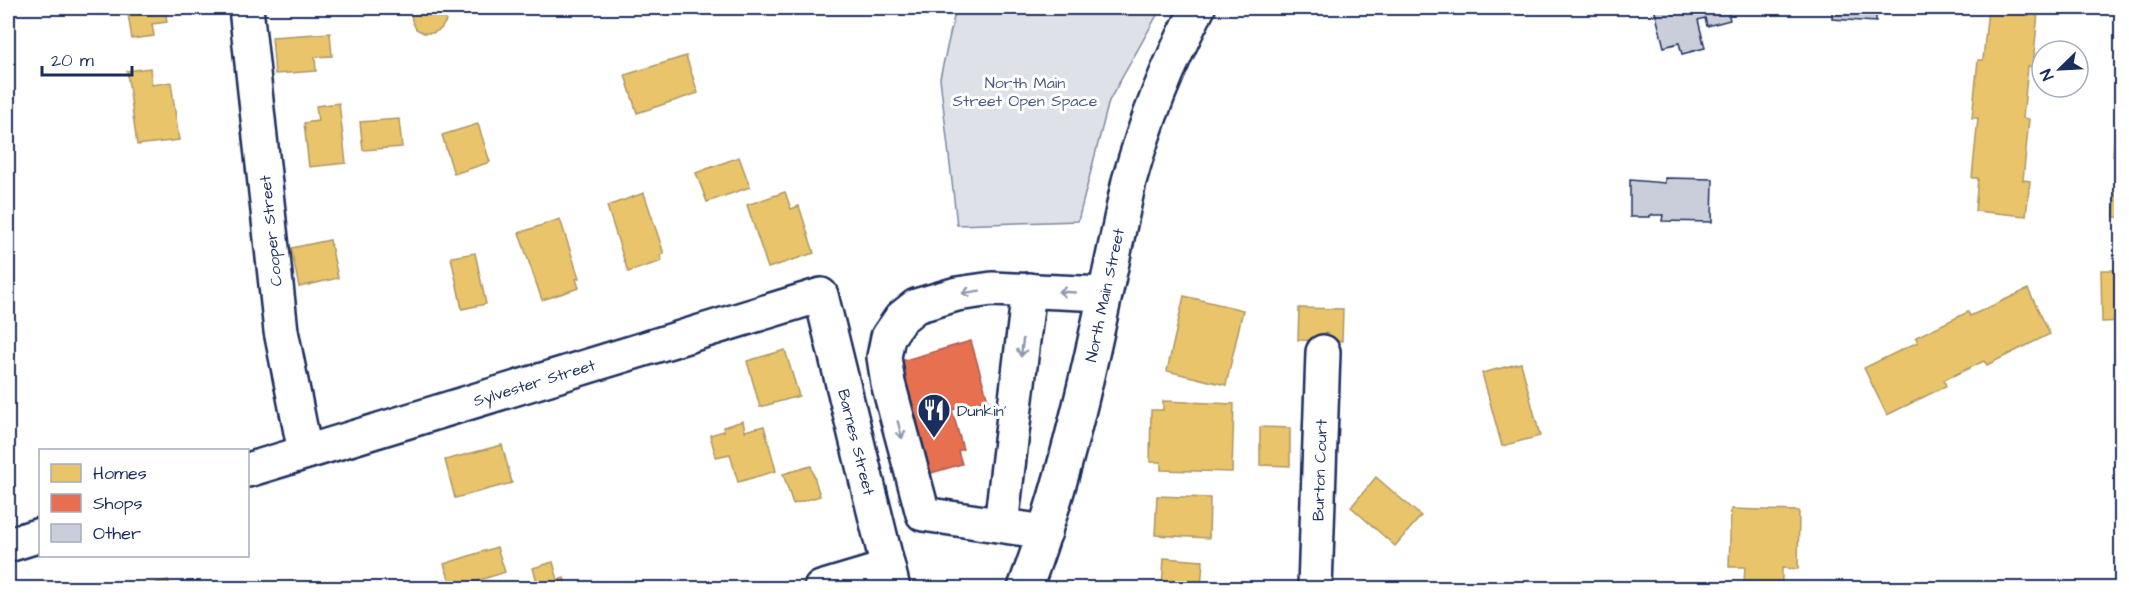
<svg xmlns="http://www.w3.org/2000/svg" width="2129" height="596" viewBox="0 0 2129 596" font-family="'Architects Daughter',sans-serif">
<rect width="100%" height="100%" fill="#fff"/>
<filter id="ink" filterUnits="userSpaceOnUse"><feTurbulence type="fractalNoise" baseFrequency=".0167" numOctaves="2"/><feDisplacementMap in="SourceGraphic" scale="12" xChannelSelector="R" yChannelSelector="G"/><feConvolveMatrix kernelMatrix="1 2 1 2 8 2 1 2 1" color-interpolation-filters="sRGB"/></filter>
<g filter="url(#ink)">
<path fill="#dee1e7" stroke="#7c88a2" stroke-width="1.5" d="M 956,8 L 1161,8 L 1109,101 L 1078,221 L 957,225 L 940,78 Z"/>
<g fill="#e9c46a" stroke="#ab9766" stroke-width="1.5">
<path d="M 127,8 L 165,8 L 167,22 L 152,24 L 154,36 L 132,39 Z"/>
<path d="M 414,8 L 443,8 L 446,21 L 441,29 L 433,33 L 424,33 L 416,29 L 412,21 L 411,12 Z"/>
<path d="M 1988,8 L 2043,8 L 2043,12 L 2038,12 L 2033,67 L 2028,66 L 2023,118 L 2029,119 L 2023,180 L 2030,181 L 2026,216 L 1975,211 L 1978,178 L 1972,178 L 1978,118 L 1972,118 L 1978,60 L 1983,60 Z"/>
<path d="M 330,33 L 332,56 L 315,57 L 316,71 L 275,74 L 272,37 Z"/>
<path d="M 686,56 L 698,93 L 637,113 L 625,75 Z"/>
<path d="M 150,68 L 152,85 L 171,82 L 179,140 L 137,145 L 127,71 Z"/>
<path d="M 2118,97 L 2122,98 L 2122,217 L 2114,217 L 2118,156 L 2113,156 Z"/>
<path d="M 339,103 L 346,163 L 309,167 L 304,123 L 318,121 L 316,106 Z"/>
<path d="M 399,119 L 402,147 L 363,150 L 360,122 Z"/>
<path d="M 478,124 L 490,162 L 454,174 L 442,135 Z"/>
<path d="M 739,157 L 750,187 L 707,202 L 696,173 Z"/>
<path d="M 785,192 L 791,209 L 799,206 L 814,253 L 768,268 L 747,205 Z"/>
<path d="M 644,193 L 664,254 L 660,255 L 662,261 L 628,272 L 607,206 Z"/>
<path d="M 560,219 L 579,278 L 576,279 L 579,288 L 542,300 L 519,233 Z"/>
<path d="M 330,240 L 338,278 L 299,287 L 291,248 Z"/>
<path d="M 475,253 L 486,304 L 462,309 L 451,257 Z"/>
<path d="M 2101,270 L 2122,270 L 2122,321 L 2102,322 Z"/>
<path d="M 2028,289 L 2050,334 L 1987,365 L 1984,361 L 1944,380 L 1946,386 L 1887,415 L 1864,368 L 1918,342 L 1916,337 L 1968,312 L 1970,316 Z"/>
<path d="M 1184,296 L 1243,310 L 1226,385 L 1167,371 Z"/>
<path d="M 1299,308 L 1343,309 L 1342,341 L 1298,340 Z"/>
<path d="M 785,350 L 799,396 L 760,407 L 747,361 Z"/>
<path d="M 1521,363 L 1540,436 L 1502,446 L 1482,373 Z"/>
<path d="M 1163,401 L 1234,404 L 1232,472 L 1161,470 L 1161,462 L 1150,462 L 1151,410 L 1163,410 Z"/>
<path d="M 743,421 L 745,431 L 764,426 L 776,471 L 738,482 L 730,454 L 716,457 L 710,435 L 724,431 L 723,427 Z"/>
<path d="M 1260,427 L 1290,428 L 1290,466 L 1260,465 Z"/>
<path d="M 502,445 L 512,483 L 455,498 L 445,460 Z"/>
<path d="M 811,466 L 820,496 L 793,504 L 783,474 Z"/>
<path d="M 1376,477 L 1421,516 L 1395,546 L 1351,507 Z"/>
<path d="M 1157,496 L 1210,498 L 1209,538 L 1155,535 Z"/>
<path d="M 1731,509 L 1799,511 L 1798,569 L 1782,568 L 1782,584 L 1744,583 L 1745,567 L 1729,567 Z"/>
<path d="M 497,547 L 505,572 L 461,586 L 460,582 L 451,584 L 444,564 Z"/>
<path d="M 1164,558 L 1203,561 L 1201,588 L 1162,588 Z"/>
<path d="M 553,562 L 558,580 L 564,578 L 568,588 L 535,588 L 535,586 L 538,585 L 533,568 Z"/>
<path d="M 168,580 L 170,588 L 139,588 Z"/>
</g>
<path fill="#e76f51" stroke="#aa5c55" stroke-width="1.5" d="M 971,341 L 988,400 L 952,410 L 963,449 L 958,451 L 962,464 L 928,474 L 898,362 Z"/>
<g fill="#caceda" stroke="#1b2f5e" stroke-width="1.5">
<path d="M 1654,8 L 1727,8 L 1730,20 L 1707,26 L 1705,18 L 1698,20 L 1705,48 L 1682,54 L 1679,43 L 1664,47 Z"/>
<path d="M 1832,8 L 1876,8 L 1876,22 L 1832,19 Z"/>
<path d="M 1665,178 L 1713,179 L 1712,222 L 1662,221 L 1663,215 L 1650,215 L 1650,217 L 1630,217 L 1630,180 L 1665,183 Z"/>
</g>
<g fill="none" stroke-linecap="round" stroke-linejoin="round">
<g stroke="#1b2f5e" stroke-width="38">
<g id="minor">
<path d="M 246,8 L 281,331 L 305,452"/>
<path d="M 248,470 L 821,295 L 893,588"/>
<path d="M 1001,525 L 1029,290"/>
<path d="M 1045,532 L 923,514 L 888,383 L 884,357 L 888,337 L 901,318 L 916,306 L 957,294 L 992,289 L 1104,294"/>
<path d="M 8,545 L 40,535"/>
<path d="M 821,588 L 888,568"/>
<path d="M 1315,588 L 1323,352"/>
</g>
</g>
<g stroke="#1b2f5e" stroke-width="38">
<path id="major" d="M 1025,588 C 1074,457 1100,318 1129,181 C 1146,120 1169,63 1198,8"/>
</g>
<use href="#minor" stroke="#fff" stroke-width="33"/>
<use href="#major" stroke="#fff" stroke-width="33"/>
</g>
<defs><path id="oneway-shaft" d="M-6 0H5M1.5-3L5.5 0L1.5 3" fill="none" stroke-width="1.6" stroke-linecap="round" stroke-linejoin="round" transform="scale(1.5)"/></defs>
<g stroke="#8d97ae">
<use href="#oneway-shaft" transform="translate(971 292) rotate(171)"/>
<use href="#oneway-shaft" transform="translate(1067 292) rotate(-177)"/>
<use href="#oneway-shaft" transform="translate(1022 348) rotate(97)"/>
<use href="#oneway-shaft" transform="translate(900 430) rotate(75)"/>
</g>
</g>
<defs>
<g id="restaurant-pin" transform="scale(1.725)"><path d="M0 17L-7.5 6A9.5 9.5 0 1 1 7.5 6Z" fill="#1b2f5e" stroke="#fff"/><path d="M-5-6h1v4h1v-4h1v4h1v-4h1v5L-1.5 .5V6h-2V.5L-5-1ZM5-6V6H3V1.5H1.5Q1.5-4 5-6Z" fill="#fff"/></g>
</defs>
<g fill-rule="evenodd">
<use href="#restaurant-pin" x="934" y="410"/>
</g>
<g text-anchor="middle" stroke-width="6" stroke-linejoin="round" paint-order="stroke">
<g font-size="16" fill="#4c5c80" stroke="#fff">
<text x="1025" y="88">North Main<tspan x="1025" dy="18">Street Open Space</tspan></text>
</g>
<g font-size="16" fill="#1b2f5e" stroke="#fff">
<text transform="translate(270 231) rotate(-96)" y="6">Cooper Street</text>
<text transform="translate(1104 295) rotate(-78)" y="6">North Main Street</text>
<text transform="translate(534 382) rotate(-17)" y="6">Sylvester Street</text>
<text transform="translate(857 442) rotate(76)" y="6">Barnes Street</text>
<text transform="translate(1319 470) rotate(-88)" y="6">Burton Court</text>
</g>
<g font-size="16" fill="#1b2f5e" stroke="#fff" text-anchor="start">
<text x="957" y="416">Dunkin'</text>
</g>
</g>
<rect width="2129" height="596" fill="none" stroke="#fff" stroke-width="30"/>
<rect x="15" y="15" width="2099" height="566" fill="none" stroke="#1b2f5e" stroke-width="2" filter="url(#ink)"/>
<rect x="39" y="449" width="210" height="108" fill="#ffffff" stroke="#a4acbf" stroke-width="1.5"/>
<rect x="51" y="464" width="30" height="18" fill="#e9c46a" stroke="#a4acbf" stroke-width="1.5"/>
<text x="93" y="479" font-size="18" fill="#1b2f5e">Homes</text>
<rect x="51" y="494" width="30" height="18" fill="#e76f51" stroke="#a4acbf" stroke-width="1.5"/>
<text x="93" y="509" font-size="18" fill="#1b2f5e">Shops</text>
<rect x="51" y="524" width="30" height="18" fill="#caceda" stroke="#a4acbf" stroke-width="1.5"/>
<text x="93" y="539" font-size="18" fill="#1b2f5e">Other</text>
<g transform="translate(2060 69) rotate(246)"><circle r="28" fill="#ffffff" stroke="#a4acbf" stroke-width="1.5"/>
<path d="M0-4.5L10 22L0 15L-10 22Z" fill="#1b2f5e"/>
<text y="-9" font-size="16" font-weight="bold" text-anchor="middle" fill="#1b2f5e">N</text>
</g>
<path d="M42 66v9h90v-9" fill="none" stroke="#1b2f5e" stroke-width="3"/>
<text x="51" y="66" font-size="18" fill="#1b2f5e" stroke="#ffffff" stroke-width="4.5" paint-order="stroke">20 m</text>
</svg>
